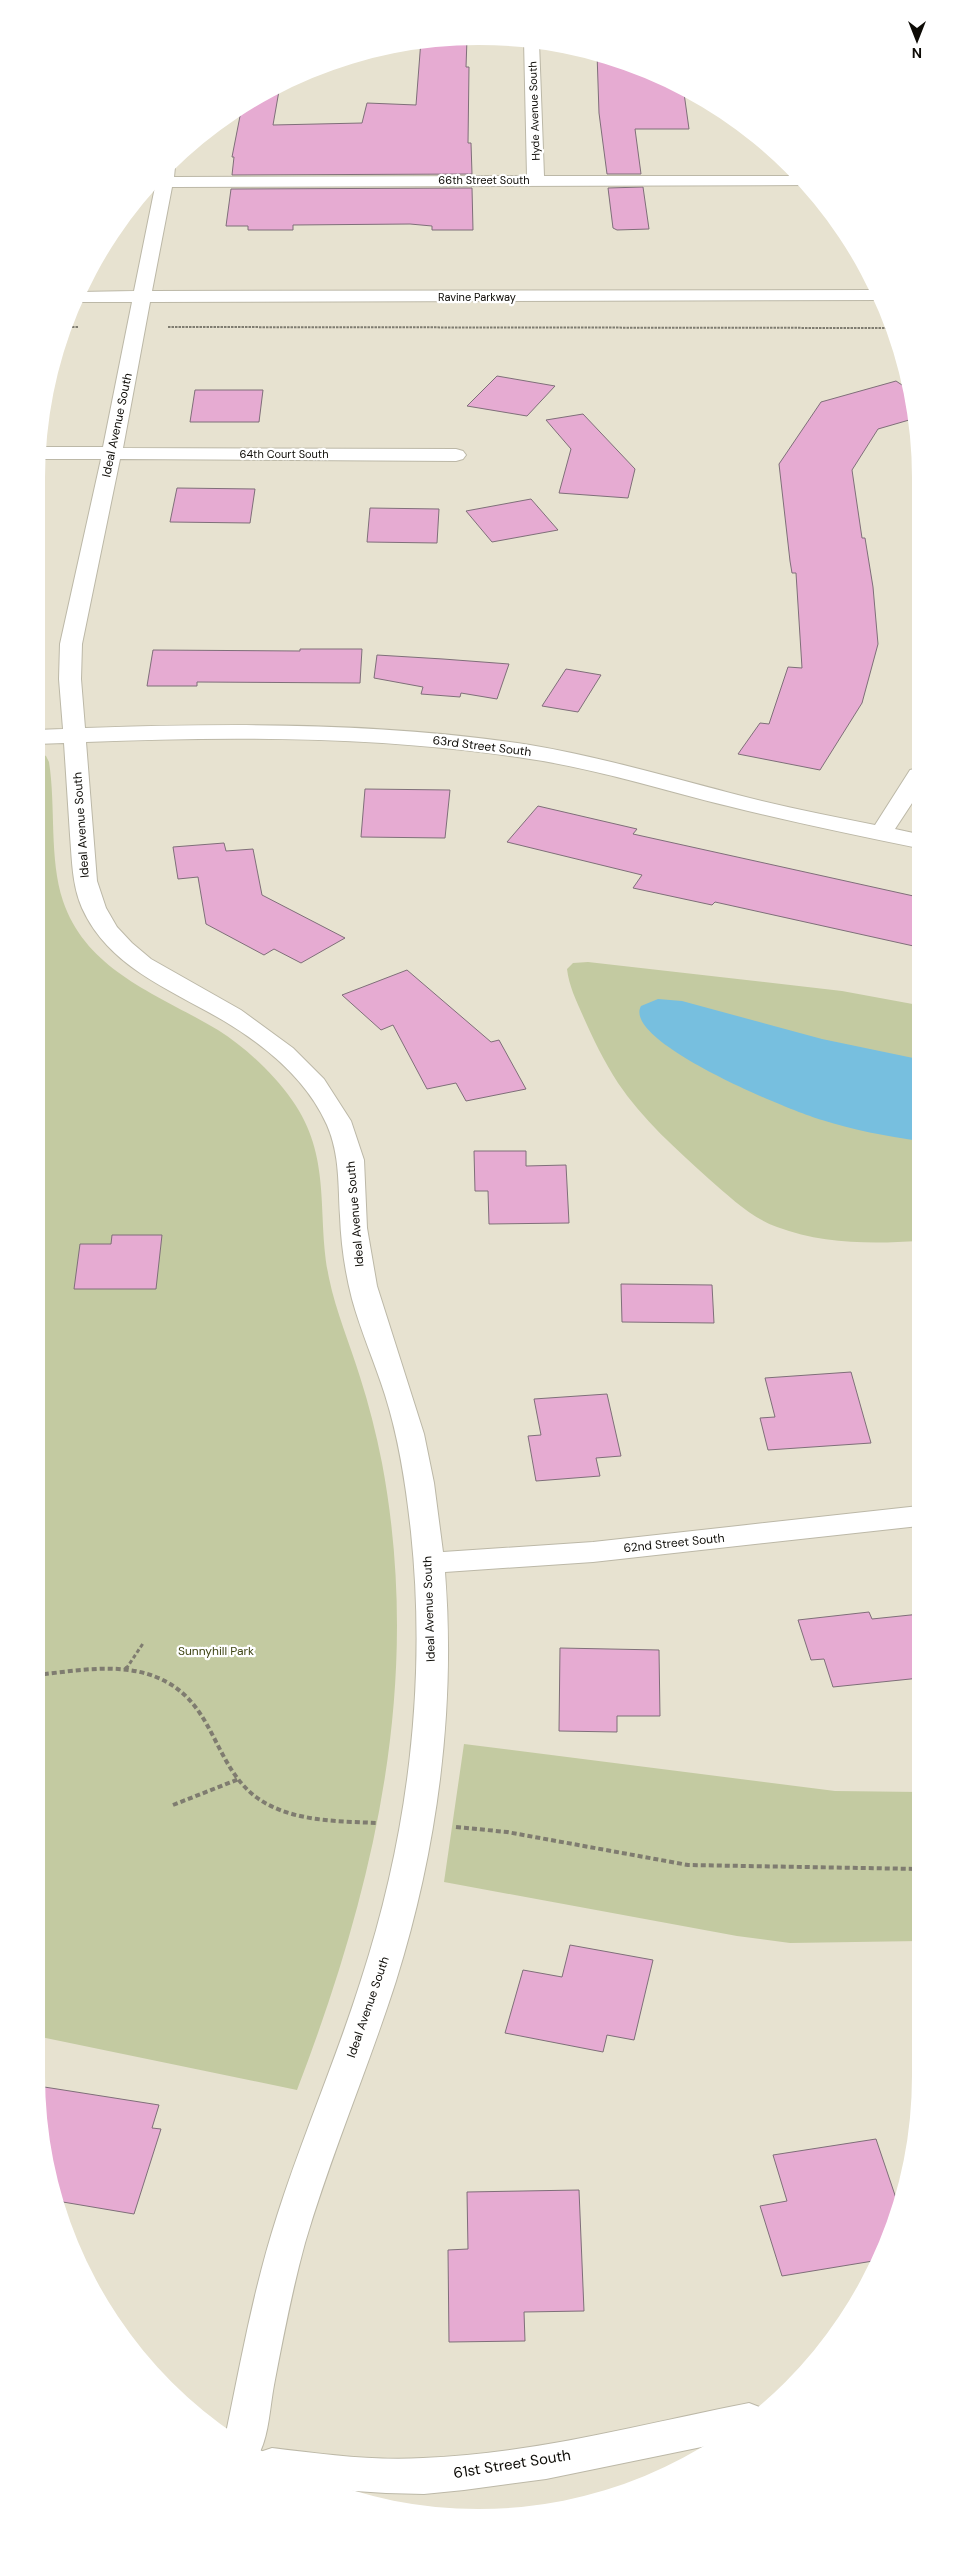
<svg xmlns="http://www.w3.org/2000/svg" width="957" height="2554" viewBox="0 0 957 2554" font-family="'DM Sans',sans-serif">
<rect width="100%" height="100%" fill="#e7e2d0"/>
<g fill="#c3caa1">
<path d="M 36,751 L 46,756 L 49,762 C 56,807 49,858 63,901 C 87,972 160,995 218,1030 C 246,1048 273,1073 292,1100 C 333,1158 316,1215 329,1278 C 336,1312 350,1344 360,1377 C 369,1405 376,1433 382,1463 C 423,1682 375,1886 297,2090 L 36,2036 Z"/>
<path d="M 588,962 L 842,991 L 918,1005 L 919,1241 C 871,1244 822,1244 777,1227 C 750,1217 730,1197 709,1179 C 677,1150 642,1119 618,1083 C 604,1061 593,1039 583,1016 C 576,1000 569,986 567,969 L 573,963 Z"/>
<path d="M 464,1744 L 835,1791 L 920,1792 L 920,1941 L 790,1943 L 737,1936 L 444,1882 Z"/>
</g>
<path fill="#77bfdf" d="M 658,999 L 682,1001 L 822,1039 L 918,1059 L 919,1141 C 886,1136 853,1130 822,1120 C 793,1112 621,1042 641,1006 Z"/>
<g fill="#e6abd2" stroke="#7f6f79">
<path d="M 467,39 L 466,67 L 469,67 L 468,143 L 471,143 L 472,174 L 232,175 L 234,157 L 232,157 L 242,106 L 258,95 L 280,85 L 273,125 L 362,123 L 367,103 L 416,105 L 421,40 Z"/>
<path d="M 597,53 L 684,93 L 689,129 L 635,129 L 641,174 L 607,174 L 599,113 Z"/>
<path d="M 643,187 L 649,229 L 617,230 L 613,228 L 608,188 Z"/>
<path d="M 472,188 L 473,230 L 432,230 L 432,226 L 410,224 L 293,225 L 293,230 L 248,230 L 248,226 L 226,226 L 231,189 Z"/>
<path d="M 497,376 L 555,386 L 527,416 L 467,406 Z"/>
<path d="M 896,381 L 908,389 L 916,418 L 878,429 L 852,470 L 862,538 L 865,538 L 873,587 L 878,644 L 862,703 L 820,770 L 738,754 L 760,723 L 769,724 L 788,667 L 802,668 L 796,573 L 792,573 L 790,561 L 779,464 L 821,402 Z"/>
<path d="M 195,390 L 263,390 L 259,422 L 190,422 Z"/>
<path d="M 583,414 L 635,469 L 628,498 L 559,493 L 571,449 L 546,420 Z"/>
<path d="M 177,488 L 255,489 L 250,523 L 170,522 Z"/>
<path d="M 531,499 L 558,530 L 492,542 L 466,511 Z"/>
<path d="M 370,508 L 439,509 L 437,543 L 367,542 Z"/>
<path d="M 300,649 L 362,649 L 360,683 L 197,682 L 197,686 L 147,686 L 153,650 L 300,651 Z"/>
<path d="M 377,655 L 443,659 L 509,664 L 497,699 L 461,693 L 460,697 L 421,694 L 423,687 L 374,678 Z"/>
<path d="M 566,669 L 601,675 L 578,712 L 542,706 Z"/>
<path d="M 365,789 L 450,790 L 445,838 L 361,837 Z"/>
<path d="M 538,806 L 637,829 L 633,834 L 918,897 L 918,947 L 715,902 L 712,905 L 633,888 L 642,875 L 507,842 Z"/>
<path d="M 224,843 L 226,851 L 253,849 L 262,895 L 345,938 L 301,963 L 274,949 L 264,955 L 206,924 L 198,877 L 178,879 L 173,847 Z"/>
<path d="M 407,970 L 491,1042 L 499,1040 L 526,1089 L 466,1101 L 456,1083 L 427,1089 L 393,1025 L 381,1030 L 342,995 Z"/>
<path d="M 474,1151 L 526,1151 L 526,1166 L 566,1165 L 569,1223 L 489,1224 L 488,1191 L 475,1191 Z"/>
<path d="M 112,1235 L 162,1235 L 156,1289 L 74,1289 L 80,1244 L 111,1244 Z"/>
<path d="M 621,1284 L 712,1285 L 714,1323 L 622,1322 Z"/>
<path d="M 851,1372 L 871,1443 L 768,1450 L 760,1418 L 775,1417 L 765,1378 Z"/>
<path d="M 607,1394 L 621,1456 L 596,1458 L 600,1476 L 536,1481 L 528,1436 L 541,1435 L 534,1399 Z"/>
<path d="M 869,1612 L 872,1619 L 920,1614 L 920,1678 L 833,1687 L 824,1659 L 811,1660 L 798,1620 Z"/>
<path d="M 560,1648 L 659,1650 L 660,1716 L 617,1716 L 617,1732 L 559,1731 Z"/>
<path d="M 570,1945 L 653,1960 L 634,2040 L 607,2035 L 603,2052 L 505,2033 L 523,1970 L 562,1977 Z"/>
<path d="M 38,2086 L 159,2105 L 152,2128 L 161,2129 L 134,2214 L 57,2201 Z"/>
<path d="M 876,2139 L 899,2207 L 879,2260 L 782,2276 L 760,2206 L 787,2201 L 773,2155 Z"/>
<path d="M 579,2190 L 584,2311 L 524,2312 L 525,2341 L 449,2342 L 448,2250 L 468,2249 L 467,2192 Z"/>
</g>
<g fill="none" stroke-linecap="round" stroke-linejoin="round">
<g stroke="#bcb8a7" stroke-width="2">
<path id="minor" d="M 524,40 L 539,42 L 544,176 L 798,176 L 809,185 L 172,187 L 152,291 L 875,290 L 881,300 L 150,302 L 123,448 L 456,449 L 463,451 L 466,455 L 463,459 L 456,461 L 120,459 L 82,644 L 81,679 L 85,728 C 233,723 383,722 530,745 C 601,757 669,777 738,795 C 783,807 829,816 875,825 L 910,770 L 918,768 L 918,794 L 895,829 L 918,834 L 918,848 C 855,835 791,822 728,806 C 662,790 597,769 530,759 C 383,736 234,736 86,742 L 97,881 L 106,908 L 117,927 L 132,943 L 151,959 L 241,1010 L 293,1048 L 324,1079 L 351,1121 L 364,1160 L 367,1228 L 377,1286 L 424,1434 L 434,1483 L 443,1552 L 593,1542 L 919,1506 L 919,1526 L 593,1562 L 445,1572 C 456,1710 437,1850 396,1981 C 368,2069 331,2154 305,2243 C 292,2290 283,2338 274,2385 C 270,2406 269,2433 260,2452 L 272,2448 C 322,2454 373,2461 423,2458 C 533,2454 642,2424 749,2403 L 762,2408 L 726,2442 L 546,2479 L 464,2490 L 424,2494 L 386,2493 L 324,2489 L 258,2459 L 226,2433 C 241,2360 254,2287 277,2216 C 302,2137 336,2060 361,1980 C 408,1836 427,1683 411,1532 C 406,1486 399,1439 385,1395 C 375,1363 361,1332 352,1299 C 345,1272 341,1244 340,1216 C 338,1185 340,1155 327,1125 C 307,1080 266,1046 224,1021 C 172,990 109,968 82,908 C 72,885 72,860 70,835 C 68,804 66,773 64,743 L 36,744 L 36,730 L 63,729 L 59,679 L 60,644 L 101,459 L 39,459 L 40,447 L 103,447 L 132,302 L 75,302 L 79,292 L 134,291 L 155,187 L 149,186 L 171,163 L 175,167 L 174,177 L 527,176 Z"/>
</g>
<g stroke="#7f7c70" stroke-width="2" stroke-dasharray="2.5 1" stroke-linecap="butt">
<path d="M 65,327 L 79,327"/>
<path d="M 168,327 L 892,328"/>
</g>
<path stroke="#7f7c70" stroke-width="3" stroke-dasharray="4 2.5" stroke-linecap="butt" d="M 126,1669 L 144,1642"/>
<g stroke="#7f7c70" stroke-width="4" stroke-dasharray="5 3" stroke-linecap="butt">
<path d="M 125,1670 L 127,1667"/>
<path d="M 36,1675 C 75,1671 119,1662 156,1677 C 215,1700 212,1764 256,1797 C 290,1822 337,1821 377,1823"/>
<path d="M 173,1805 L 239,1779"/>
<path d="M 456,1827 L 507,1832 L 688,1865 L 920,1869"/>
</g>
<use href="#minor" fill="#fff" fill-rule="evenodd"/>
</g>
<g text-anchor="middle" stroke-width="4.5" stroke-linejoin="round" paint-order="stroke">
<g font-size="11" fill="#0d0b06" stroke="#fff">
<text transform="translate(534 111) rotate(-92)" y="4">Hyde Avenue South</text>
<text x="484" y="184">66th Street South</text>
<text x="477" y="301">Ravine Parkway</text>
<text x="284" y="458">64th Court South</text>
</g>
<g font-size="12" fill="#0d0b06" stroke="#fff">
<text transform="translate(117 425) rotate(-78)" y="4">Ideal Avenue South</text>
<text transform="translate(482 746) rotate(7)" y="4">63rd Street South</text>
<text transform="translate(81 825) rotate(-94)" y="4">Ideal Avenue South</text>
<text transform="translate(355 1214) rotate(-95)" y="4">Ideal Avenue South</text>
<text transform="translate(674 1543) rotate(-6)" y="4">62nd Street South</text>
<text transform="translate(429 1609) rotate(-92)" y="4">Ideal Avenue South</text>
<text transform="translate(368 2007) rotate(-71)" y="4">Ideal Avenue South</text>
</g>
<g font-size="12" fill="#414717" stroke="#fff">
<text x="216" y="1655">Sunnyhill Park</text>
</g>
<g font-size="15" fill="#0d0b06" stroke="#fff">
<text transform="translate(512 2464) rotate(-9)" y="5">61st Street South</text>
</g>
</g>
<path d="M0 0H957V2554H0ZM478 45H479A433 433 0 0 1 912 478V2076A433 433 0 0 1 479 2509H478A433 433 0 0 1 45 2076V478A433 433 0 0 1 478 45Z" fill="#fff" fill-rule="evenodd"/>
<g transform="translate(917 40) rotate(180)" stroke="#ffffff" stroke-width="4" paint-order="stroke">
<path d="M0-4L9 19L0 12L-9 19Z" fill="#0d0b06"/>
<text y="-8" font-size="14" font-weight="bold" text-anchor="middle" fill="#0d0b06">N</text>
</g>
</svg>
